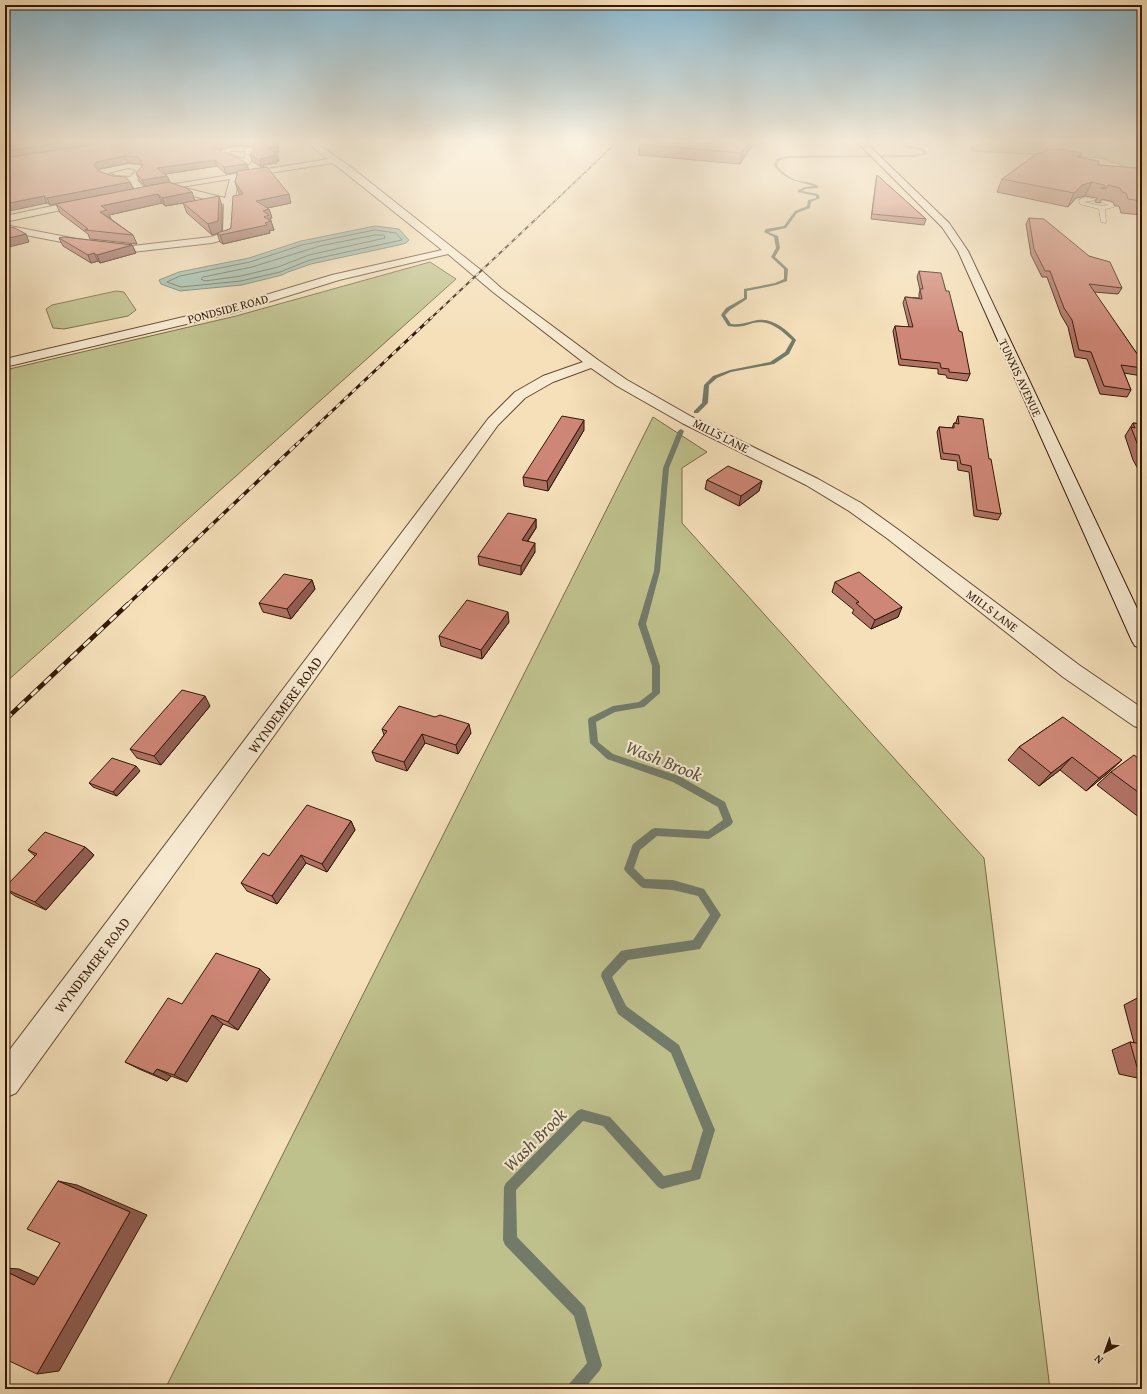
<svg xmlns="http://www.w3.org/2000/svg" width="1147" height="1394" viewBox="0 0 1147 1394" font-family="'Gentium Book Plus',serif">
<rect width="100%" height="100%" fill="#f5e0ba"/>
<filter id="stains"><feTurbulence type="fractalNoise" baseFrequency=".005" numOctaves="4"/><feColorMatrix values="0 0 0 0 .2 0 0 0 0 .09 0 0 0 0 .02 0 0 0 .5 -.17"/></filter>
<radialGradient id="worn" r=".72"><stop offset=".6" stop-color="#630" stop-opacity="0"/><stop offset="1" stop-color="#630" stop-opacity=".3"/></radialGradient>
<g fill="#bfc18d" stroke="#796c49">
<path d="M 983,141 L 1142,141 L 1142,173 L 1101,158 L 973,151 L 970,148 L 987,144 Z"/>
<path d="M 430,262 L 456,279 L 5,683 L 5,370 L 236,316 Z"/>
<path d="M 116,291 L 124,292 L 136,310 L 128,316 L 64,329 L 53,328 L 46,309 L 52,305 Z"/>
<path d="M 653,417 L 707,452 L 682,468 L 682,523 L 984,858 L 1050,1389 L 165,1389 Z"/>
</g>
<path fill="#9cbdad" stroke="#727b6a" d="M 375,226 L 399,229 L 409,240 L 406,243 L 399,245 L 311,264 L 288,272 L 282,275 L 242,285 L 180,291 L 161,284 L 159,280 L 179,272 L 249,258 L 301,241 Z"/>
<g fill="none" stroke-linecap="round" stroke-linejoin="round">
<g stroke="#686a59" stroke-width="1">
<path d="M 375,230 L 396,233 L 402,240 L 310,260 L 280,272 L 241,281 L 181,287 L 167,282 L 180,276 L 250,262 L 302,245 Z"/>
<path d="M 375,235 L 384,235 L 385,238 L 309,255 L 278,267 L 241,276 L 205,281 L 201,279 L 203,277 L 252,267 L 320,246 Z"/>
</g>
<g fill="#727b6a" fill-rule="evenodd">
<path d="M 909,141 L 911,141 L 906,146 L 922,148 L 928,153 L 916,157 L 787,158 L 778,161 L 777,166 C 783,172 790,179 799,181 C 806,182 812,182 818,186 L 818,188 L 806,189 L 802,191 L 818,194 L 820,198 L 811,202 L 810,208 L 797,213 L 786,228 L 768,232 L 778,236 L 780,248 L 775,257 L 788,269 L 787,281 L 776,285 L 747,291 L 747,299 L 730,310 L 725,315 L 731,324 C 739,325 745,323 753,321 C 770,316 785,328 796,340 L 789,354 L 774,364 L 731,372 L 717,378 L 709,385 L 708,403 L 698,413 L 694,413 L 694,411 L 702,403 L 704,385 L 713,376 L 730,370 L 770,362 L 785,352 L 792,340 C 781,330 769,319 753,323 C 744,326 738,328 728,326 L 721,315 L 726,308 L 744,298 L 744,289 L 775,283 L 784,279 L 784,269 L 771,257 L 776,248 L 774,237 L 764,232 L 766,229 L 784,226 L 795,211 L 807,206 L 808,200 L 816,198 L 816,196 L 798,192 L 798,190 L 805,187 L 814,186 L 792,180 L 783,175 L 774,166 L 776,159 L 787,156 L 916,155 L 925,153 L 920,150 L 903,147 Z"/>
<path d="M 681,429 L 684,431 L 669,468 L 660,571 L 646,624 L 660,666 L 660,693 L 644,707 L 615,712 L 596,722 L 598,742 L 613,754 L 679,776 L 725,802 L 733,822 L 731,825 L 709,839 L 657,836 L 640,850 L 634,868 L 645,879 L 673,880 L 704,889 L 721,915 L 700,949 L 628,960 L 612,977 L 626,1006 L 679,1045 L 715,1130 L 700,1179 L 662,1189 L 658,1187 L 603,1126 L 583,1121 L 516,1190 L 517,1237 L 585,1307 L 602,1365 L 600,1370 L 584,1389 L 567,1389 L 569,1384 L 587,1363 L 574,1316 L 505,1245 L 503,1240 L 504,1187 L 506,1183 L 577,1111 L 581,1109 L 610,1117 L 664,1176 L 691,1170 L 703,1130 L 671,1053 L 618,1014 L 601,976 L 602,972 L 621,951 L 625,950 L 693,940 L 710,915 L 698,896 L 673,890 L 643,888 L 640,886 L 626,872 L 624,869 L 633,844 L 652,829 L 655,828 L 708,831 L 723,820 L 718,807 L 673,782 L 607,759 L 590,743 L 588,720 L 589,718 L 613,706 L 639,702 L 652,692 L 652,666 L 638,624 L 654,571 L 663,468 L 678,431 Z"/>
</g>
<g stroke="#644a32" stroke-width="1">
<path id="service" d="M 1085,197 L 1097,200 L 1084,202 L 1102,206 L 1109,205 L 1101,202 L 1101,200 L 1113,203 L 1114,207 L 1105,209 L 1106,223 L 1101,222 L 1099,209 L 1080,204 L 1079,200 Z"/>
</g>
<g stroke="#644a32" stroke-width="2">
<g id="minor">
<path d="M 304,141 L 313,141 L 352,168 L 482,271 L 501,288 L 598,360 L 627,380 L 692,417 L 818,479 L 861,503 L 900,531 L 1079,665 L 1142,708 L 1142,729 L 1134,726 L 1063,677 L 888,539 L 849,511 L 806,485 L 682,423 L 617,386 L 591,368 L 553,382 L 525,398 L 498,425 L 16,1093 L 5,1098 L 5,1056 L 488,419 L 515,392 L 543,376 L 583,362 L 493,292 L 448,254 L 339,280 L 233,313 L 5,367 L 5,359 L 226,307 L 332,275 L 442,250 L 333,163 L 239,178 L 234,202 L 233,235 L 232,237 L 212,243 L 132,252 L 77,245 L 5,231 L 5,225 L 77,239 L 132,246 L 211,237 L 223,233 L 224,204 L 174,191 L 173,189 L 139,193 L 129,182 C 118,182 106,181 98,172 L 99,170 L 128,164 L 140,165 L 144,171 L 137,180 L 145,189 L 328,159 ZM 128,168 L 134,169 L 136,171 L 130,177 L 116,176 L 108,173 ZM 230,179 L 225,198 L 181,187 Z"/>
<path d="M 232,147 L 248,147 L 253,149 L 254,156 L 249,164 L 243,164 L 214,153 ZM 232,151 L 246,151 L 244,159 L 226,153 Z"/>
<path d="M 5,187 L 8,188 L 11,193 L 8,200 L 5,201 Z"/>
<path d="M 86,199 L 89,200 L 91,202 L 89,204 L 5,222 L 5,216 Z"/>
</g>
</g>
<g stroke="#331805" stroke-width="2">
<path id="secondary" d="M 856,141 L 864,141 L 949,223 L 968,251 L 1142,619 L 1142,648 L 1135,646 L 1132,641 L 958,251 L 942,227 Z"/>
</g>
<use href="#service" fill="#f8ebd2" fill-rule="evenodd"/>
<use href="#minor" fill="#f8ebd2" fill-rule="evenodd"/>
<use href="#secondary" fill="#f8ebd2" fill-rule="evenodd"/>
<g stroke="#331805" stroke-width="1.5">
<path id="rail-far4" d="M 535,220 L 618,141"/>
</g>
<g stroke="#331805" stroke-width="2">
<path id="rail-far3" d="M 430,319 L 536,219"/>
</g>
<g stroke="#331805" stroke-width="3">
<path id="rail-far2" d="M 296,445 L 431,318"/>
</g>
<g stroke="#331805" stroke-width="3.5">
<path id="rail-far1" d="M 127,605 L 297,444"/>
</g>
<g stroke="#331805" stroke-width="4.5">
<path id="rail" d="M 5,720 L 128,604"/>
</g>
<use href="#rail-far4" stroke="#f8ebd2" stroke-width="1" stroke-dasharray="3.5" stroke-linecap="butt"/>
<use href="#rail-far3" stroke="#f8ebd2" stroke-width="1.5" stroke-dasharray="4.5" stroke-linecap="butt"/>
<use href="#rail-far2" stroke="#f8ebd2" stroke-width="2" stroke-dasharray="5.5" stroke-linecap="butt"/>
<use href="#rail-far1" stroke="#f8ebd2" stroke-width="2.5" stroke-dasharray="7" stroke-linecap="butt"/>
<use href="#rail" stroke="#f8ebd2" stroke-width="3" stroke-dasharray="9" stroke-linecap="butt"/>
</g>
<g fill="#b17365" stroke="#331805" fill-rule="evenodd">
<path d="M 5,141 L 43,152 L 116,141 L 278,141 L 279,145 L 278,145 L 279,149 L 278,149 L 279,152 L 276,154 L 277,154 L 279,161 L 276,161 L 277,163 L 263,165 L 261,167 L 252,161 L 250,154 L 254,150 L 254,148 L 252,146 L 232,146 L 218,150 L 249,170 L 291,203 L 267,208 L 269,209 L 272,218 L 270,218 L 274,230 L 269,231 L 270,233 L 223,244 L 220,242 L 217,233 L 212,235 L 187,213 L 183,203 L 165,206 L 162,203 L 109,215 L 111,219 L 133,235 L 137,244 L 90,239 L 88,234 L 60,213 L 56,204 L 50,205 L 47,203 L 6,194 L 8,187 L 5,186 ZM 128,163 L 140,164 L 142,166 L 136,173 L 139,180 L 145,186 L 157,185 L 133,189 L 130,182 L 101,172 L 98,169 L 99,169 ZM 217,166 L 226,174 L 238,172 L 235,182 L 238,191 L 240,195 L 231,227 L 230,229 L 222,232 L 222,206 L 195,200 L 169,182 L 167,176 L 165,174 Z"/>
<path d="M 755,141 L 740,164 L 639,155 L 639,144 Z"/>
<path d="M 1054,150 L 1082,153 L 1080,158 L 1098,165 L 1136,168 L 1142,166 L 1142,215 L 1121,213 L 1119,206 L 1115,206 L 1113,202 L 1102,199 L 1100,203 L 1095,202 L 1097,198 L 1085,196 L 1076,198 L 1068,207 L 997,192 L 1002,179 Z"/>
<path d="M 877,175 L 926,219 L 924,225 L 871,219 L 876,180 Z"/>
<path d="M 1029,218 L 1122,288 L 1118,294 L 1094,292 L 1142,361 L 1142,376 L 1124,373 L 1131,390 L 1127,397 L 1100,394 L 1087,359 L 1075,357 L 1068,327 L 1061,315 L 1047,277 L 1042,277 L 1031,255 L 1026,224 Z"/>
<path d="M 59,238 L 132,245 L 136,253 L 100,263 L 98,261 L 91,263 L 63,246 Z"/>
<path d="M 919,271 L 946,291 L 959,331 L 970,374 L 967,381 L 947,378 L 946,375 L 938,374 L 938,369 L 899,365 L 893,331 L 895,326 L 909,327 L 903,303 L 905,297 L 919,298 L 919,294 L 920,290 L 917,277 Z"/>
<path d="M 958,416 L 989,459 L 1001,514 L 998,520 L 974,516 L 969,472 L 958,470 L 957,461 L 941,459 L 937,432 L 939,427 L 952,428 L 954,423 L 956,423 L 956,422 Z"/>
<path d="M 1133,423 L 1142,424 L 1142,476 L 1133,460 L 1125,436 Z"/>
<path d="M 584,430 L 548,491 L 524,486 L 523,477 Z"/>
<path d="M 707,480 L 762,481 L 759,491 L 739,506 L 705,489 Z"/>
<path d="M 536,519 L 536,528 L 528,541 L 535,552 L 521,575 L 479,565 L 478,556 Z"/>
<path d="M 312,580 L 315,589 L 291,619 L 263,612 L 259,603 Z"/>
<path d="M 835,582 L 902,607 L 898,617 L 871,629 L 852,613 L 854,610 L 832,592 Z"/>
<path d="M 509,622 L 482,659 L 441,646 L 439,636 Z"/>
<path d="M 210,706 L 161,765 L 137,758 L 130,749 Z"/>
<path d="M 1063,717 L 1108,773 L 1086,791 L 1060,770 L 1039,786 L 1008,760 L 1019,747 Z"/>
<path d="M 382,729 L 471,733 L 458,754 L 425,743 L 407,771 L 376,761 L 372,752 L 384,735 Z"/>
<path d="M 1142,761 L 1142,817 L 1140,818 L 1097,785 L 1111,772 Z"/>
<path d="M 140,771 L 117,796 L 93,787 L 89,783 Z"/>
<path d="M 351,821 L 355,830 L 327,872 L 306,863 L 277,904 L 247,891 L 241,883 L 269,856 Z"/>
<path d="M 85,847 L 94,855 L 46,910 L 15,896 L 5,889 L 35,856 L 28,850 Z"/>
<path d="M 270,979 L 238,1030 L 223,1024 L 187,1082 L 171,1076 L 167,1081 L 139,1069 L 125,1062 L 182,1004 Z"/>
<path d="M 1141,996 L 1142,996 L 1142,1079 L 1119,1074 L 1112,1050 L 1130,1042 L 1134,1043 L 1124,1005 Z"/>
</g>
<g fill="#905e53" stroke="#331805">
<path d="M 71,141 L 113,141 L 5,158 L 5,151 Z"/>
<path d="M 226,141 L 231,141 L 232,146 L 214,152 L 211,147 L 212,145 Z"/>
<path d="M 273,141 L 278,141 L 279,145 L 278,145 L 279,149 L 278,149 L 279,152 L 270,156 L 268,149 Z"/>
<path d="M 750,141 L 755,141 L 740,164 L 742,153 Z"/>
<path d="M 1082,153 L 1077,165 L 1077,157 Z"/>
<path d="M 277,154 L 279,161 L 276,161 L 277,163 L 263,165 L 264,167 L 261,167 L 260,161 L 260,159 Z"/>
<path d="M 125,156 L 128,163 L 99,169 L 97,172 L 94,166 L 96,162 Z"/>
<path d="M 215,160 L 217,166 L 159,175 L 157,168 Z"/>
<path d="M 247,164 L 249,170 L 226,174 L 224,167 Z"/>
<path d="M 167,176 L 170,182 L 145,186 L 142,180 Z"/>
<path d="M 130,182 L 133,189 L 50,205 L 47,198 Z"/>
<path d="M 1092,182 L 1085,196 L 1076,198 L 1068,207 L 1074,193 L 1082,185 Z"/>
<path d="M 192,192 L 195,201 L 165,206 L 162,198 Z"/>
<path d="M 158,194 L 162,203 L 109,215 L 111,219 L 100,212 L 101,206 Z"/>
<path d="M 289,194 L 291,203 L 258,210 L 256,201 Z"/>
<path d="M 44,196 L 47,203 L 5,212 L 5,204 Z"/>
<path d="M 219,196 L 222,206 L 222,232 L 212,235 L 208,224 Z"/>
<path d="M 269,209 L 272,218 L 270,218 L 274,230 L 269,231 L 270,233 L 223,244 L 220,235 L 264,217 L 263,211 Z"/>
<path d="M 26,234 L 29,242 L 5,248 L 5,239 Z"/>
<path d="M 132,245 L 136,253 L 100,263 L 97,255 Z"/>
<path d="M 94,253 L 98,261 L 91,263 L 88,255 Z"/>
<path d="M 584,420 L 584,430 L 548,491 L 547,481 Z"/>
<path d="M 762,481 L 759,491 L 739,506 L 741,496 Z"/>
<path d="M 536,519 L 536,528 L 522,549 L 522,540 Z"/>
<path d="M 535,543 L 535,552 L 521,575 L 521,566 Z"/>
<path d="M 312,580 L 315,589 L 291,619 L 287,609 Z"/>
<path d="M 902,607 L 898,617 L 871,629 L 875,620 Z"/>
<path d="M 508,612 L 509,622 L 482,659 L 481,650 Z"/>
<path d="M 205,696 L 210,706 L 161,765 L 154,756 Z"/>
<path d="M 469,724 L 471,733 L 458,754 L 456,745 Z"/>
<path d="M 422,734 L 425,743 L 407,771 L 404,762 Z"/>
<path d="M 1072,757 L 1060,770 L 1039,786 L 1051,773 Z"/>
<path d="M 1122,760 L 1108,773 L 1086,791 L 1099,778 Z"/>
<path d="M 136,766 L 140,771 L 117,796 L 113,792 Z"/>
<path d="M 351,821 L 355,830 L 327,872 L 322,864 Z"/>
<path d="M 85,847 L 94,855 L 46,910 L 35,902 Z"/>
<path d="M 301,855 L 306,863 L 277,904 L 272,896 Z"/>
<path d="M 260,969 L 270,979 L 238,1030 L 228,1022 Z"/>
<path d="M 212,1015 L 223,1024 L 187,1082 L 174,1075 Z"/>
<path d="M 157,1069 L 171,1076 L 167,1081 L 153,1074 Z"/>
<path d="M 58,1181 L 77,1185 L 147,1215 L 59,1371 L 37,1374 L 130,1212 Z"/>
<path d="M 5,1268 L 19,1269 L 55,1285 L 34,1285 L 5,1271 Z"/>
</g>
<g fill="#ce8676" stroke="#331805">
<path d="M 5,141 L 71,141 L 5,151 Z"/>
<path d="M 116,141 L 226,141 L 212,145 L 211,147 L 240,159 L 247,164 L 224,167 L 215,160 L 157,168 L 167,176 L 142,180 L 136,173 L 143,165 L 138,157 L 125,156 L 96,162 L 94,166 L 101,172 L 113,176 L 126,177 L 130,182 L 47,198 L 44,196 L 5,204 L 5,194 L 6,194 L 9,185 L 5,180 L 5,158 Z"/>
<path d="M 251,141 L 274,141 L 277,142 L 272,143 L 277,146 L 268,149 L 277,154 L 273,155 L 275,156 L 260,159 L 262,161 L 260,161 L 250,154 L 254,150 L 254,145 Z"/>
<path d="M 642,141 L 750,141 L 742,153 L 639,144 Z"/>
<path d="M 1046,149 L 1054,150 L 1055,149 L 1082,153 L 1077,157 L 1099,161 L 1098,165 L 1136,168 L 1142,166 L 1142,201 L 1128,199 L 1126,193 L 1122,192 L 1120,188 L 1108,185 L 1106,187 L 1106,189 L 1101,188 L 1105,187 L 1104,185 L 1092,182 L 1082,185 L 1074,193 L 1002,179 L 1036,154 L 1041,153 Z"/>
<path d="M 267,167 L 289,194 L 256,201 L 269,209 L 263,211 L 269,215 L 264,217 L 271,221 L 265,223 L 267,225 L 220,235 L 217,233 L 230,229 L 231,227 L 233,196 L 243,194 L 235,182 L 238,171 Z"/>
<path d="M 877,175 L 926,219 L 872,214 Z"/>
<path d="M 169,182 L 186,188 L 192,192 L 162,198 L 158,194 L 101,206 L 107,210 L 100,212 L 133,235 L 85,230 L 88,229 L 56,204 Z"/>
<path d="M 219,196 L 218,221 L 208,224 L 183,203 Z"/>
<path d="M 1029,218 L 1044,219 L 1089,256 L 1110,262 L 1122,288 L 1089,284 L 1142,361 L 1142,368 L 1121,365 L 1131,390 L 1104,386 L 1091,352 L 1079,350 L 1072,320 L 1064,308 L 1050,271 L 1045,271 L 1034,249 Z"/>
<path d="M 5,226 L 15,228 L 26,234 L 5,239 Z"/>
<path d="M 64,237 L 132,245 L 97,255 L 94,253 L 88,255 L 59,238 Z"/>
<path d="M 919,271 L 941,273 L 946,291 L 949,291 L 959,331 L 962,332 L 970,374 L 949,372 L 949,369 L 941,368 L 940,363 L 901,359 L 895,326 L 913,327 L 905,297 L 922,299 L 920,289 L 923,289 Z"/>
<path d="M 562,416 L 584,420 L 547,481 L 523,477 Z"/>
<path d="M 958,416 L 983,419 L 989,459 L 991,459 L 1001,514 L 977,510 L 971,466 L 961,464 L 959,455 L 943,453 L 939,427 L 954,428 L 954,423 L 959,424 Z"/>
<path d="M 1133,423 L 1142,424 L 1142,455 L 1140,451 L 1131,427 L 1135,428 Z"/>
<path d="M 728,466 L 762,481 L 741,496 L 707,480 Z"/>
<path d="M 508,513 L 536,519 L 522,540 L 535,543 L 521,566 L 478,556 Z"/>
<path d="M 859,572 L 902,607 L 875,620 L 856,603 L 859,602 L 835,582 Z"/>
<path d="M 284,574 L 312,580 L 287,609 L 259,603 Z"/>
<path d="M 467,600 L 508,612 L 481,650 L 439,636 Z"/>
<path d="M 182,690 L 205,696 L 154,756 L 130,749 Z"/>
<path d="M 399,706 L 435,717 L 440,715 L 469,724 L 456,745 L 422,734 L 404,762 L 372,752 L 387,731 L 382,729 Z"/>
<path d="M 1063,717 L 1122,760 L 1099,778 L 1072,757 L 1051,773 L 1019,747 Z"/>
<path d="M 1134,755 L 1142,761 L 1142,795 L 1111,772 Z"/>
<path d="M 112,758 L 136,766 L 113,792 L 89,783 Z"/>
<path d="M 307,805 L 351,821 L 322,864 L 301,855 L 272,896 L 241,883 L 263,853 L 269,856 Z"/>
<path d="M 45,832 L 85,847 L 35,902 L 5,889 L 5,887 L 37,854 L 28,850 Z"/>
<path d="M 216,953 L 260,969 L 228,1022 L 212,1015 L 174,1075 L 157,1069 L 153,1074 L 125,1062 L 168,998 L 182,1004 Z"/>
<path d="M 1130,1042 L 1142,1044 L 1142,1068 L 1137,1067 Z"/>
<path d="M 58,1181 L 130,1212 L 37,1374 L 5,1359 L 5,1271 L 34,1285 L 60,1243 L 27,1229 Z"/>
</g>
<linearGradient id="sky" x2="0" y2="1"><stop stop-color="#89b8d0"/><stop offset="0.42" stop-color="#faf1e0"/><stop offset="1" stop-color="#faf1e0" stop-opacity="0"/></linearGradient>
<rect width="1147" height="336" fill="url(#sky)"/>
<g text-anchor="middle" stroke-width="4" stroke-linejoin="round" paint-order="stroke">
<g font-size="12" fill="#331805" stroke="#f8ebd2">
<text transform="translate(228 309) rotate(-15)" y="4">PONDSIDE ROAD</text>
<text transform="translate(1020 378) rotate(65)" y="4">TUNXIS AVENUE</text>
<text transform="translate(721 436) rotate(27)" y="4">MILLS LANE</text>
<text transform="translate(992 611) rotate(37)" y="4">MILLS LANE</text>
</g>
<g font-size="14" fill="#331805" stroke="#f8ebd2">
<text transform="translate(285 705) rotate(-54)" y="5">WYNDEMERE ROAD</text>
<text transform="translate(92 965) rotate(-53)" y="5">WYNDEMERE ROAD</text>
</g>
<g font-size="18" font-style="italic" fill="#585240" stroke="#f8ebd2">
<text transform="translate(664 761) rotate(22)" y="6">Wash Brook</text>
<text transform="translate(535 1140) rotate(-45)" y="6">Wash Brook</text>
</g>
</g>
<rect width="1147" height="1394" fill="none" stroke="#f5e0ba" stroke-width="20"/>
<rect x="6" y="6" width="1135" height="1382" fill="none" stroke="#331805" stroke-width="2"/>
<rect x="10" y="10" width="1127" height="1374" fill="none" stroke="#331805"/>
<g transform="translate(1105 1352) rotate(221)" stroke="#f8ebd2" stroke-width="3" paint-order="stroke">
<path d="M0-3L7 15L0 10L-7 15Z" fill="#331805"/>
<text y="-6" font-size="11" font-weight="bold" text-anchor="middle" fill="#331805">N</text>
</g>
<rect width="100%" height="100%" filter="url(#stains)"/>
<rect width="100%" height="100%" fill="url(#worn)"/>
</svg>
